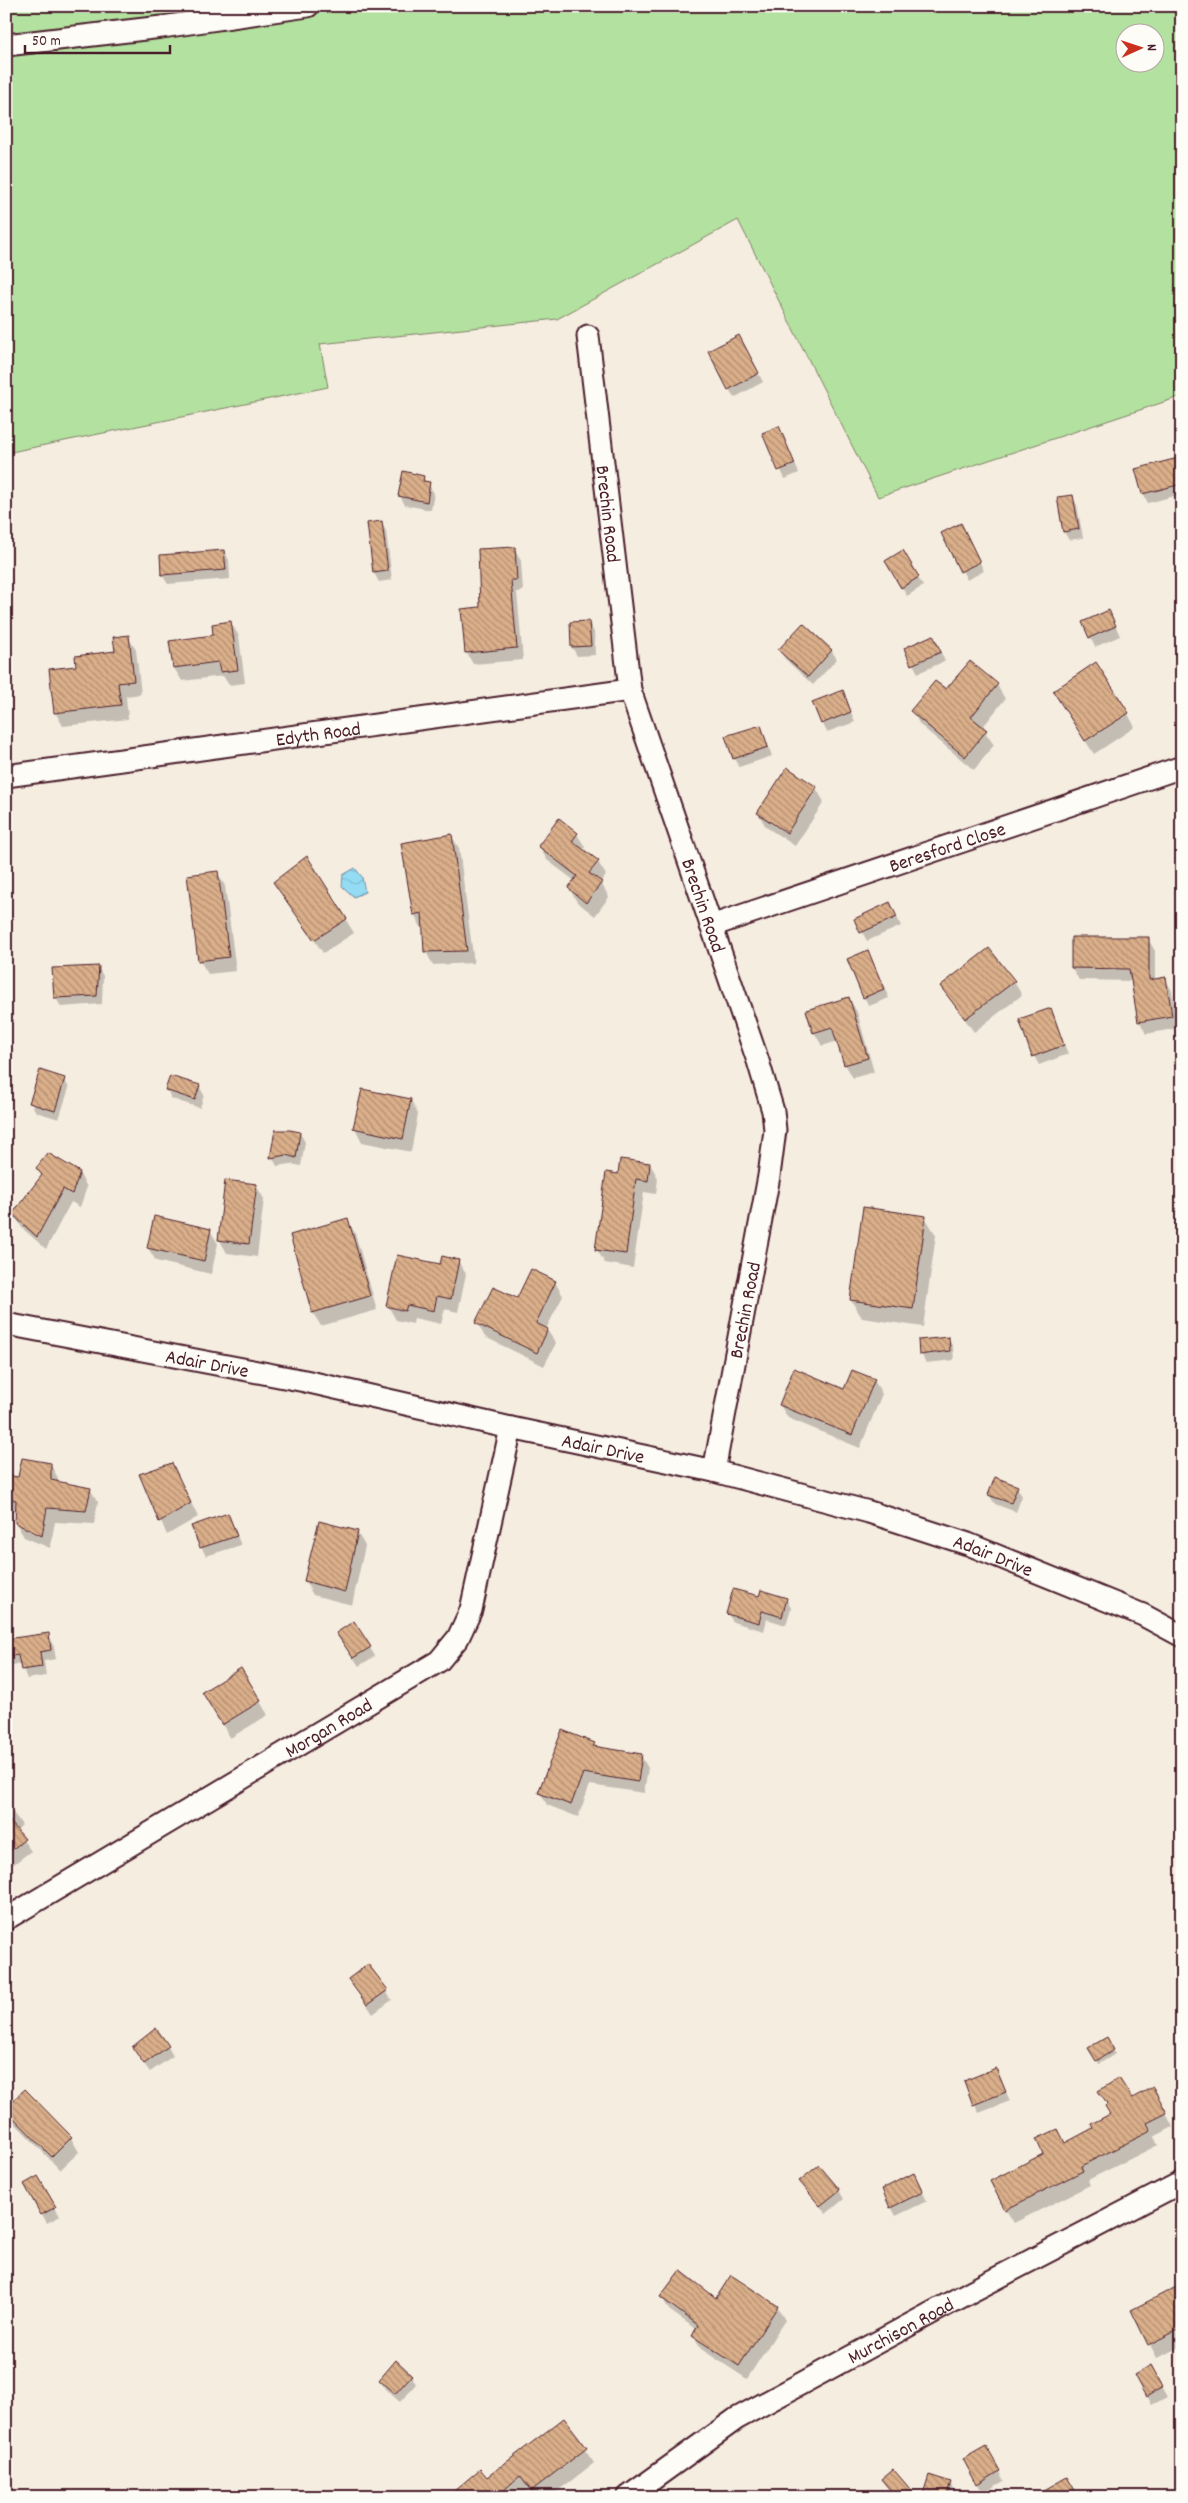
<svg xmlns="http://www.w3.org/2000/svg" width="1188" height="2503" viewBox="0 0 1188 2503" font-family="Dekko,sans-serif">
<defs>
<pattern id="water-waves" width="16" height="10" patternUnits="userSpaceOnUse" patternTransform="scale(1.25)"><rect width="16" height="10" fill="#93dcf4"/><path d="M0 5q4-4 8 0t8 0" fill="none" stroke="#80bcd1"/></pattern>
<pattern id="building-back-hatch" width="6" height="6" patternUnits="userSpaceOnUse" patternTransform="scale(1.25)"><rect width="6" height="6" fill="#daaf8a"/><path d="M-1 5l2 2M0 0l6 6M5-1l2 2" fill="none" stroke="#b38e71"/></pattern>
</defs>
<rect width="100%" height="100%" fill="#f6ede1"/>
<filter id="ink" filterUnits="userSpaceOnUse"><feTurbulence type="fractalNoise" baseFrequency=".02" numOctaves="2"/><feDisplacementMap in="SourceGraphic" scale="10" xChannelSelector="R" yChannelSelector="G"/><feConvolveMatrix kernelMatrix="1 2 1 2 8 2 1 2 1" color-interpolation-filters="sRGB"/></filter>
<g filter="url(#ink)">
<path fill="#b3e19f" stroke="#7e8065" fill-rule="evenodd" d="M 6,6 L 1182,6 L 1182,396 L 878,497 L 738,220 L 557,319 L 320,344 L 328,387 L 6,453 ZM 1126,32 L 1156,32 L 1156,62 L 1126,62 Z"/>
<path fill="url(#water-waves)" stroke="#7690a4" d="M 355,868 L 362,877 L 365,892 L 354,897 L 342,886 L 343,875 Z"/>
<g fill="#0003">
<path d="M 744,345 L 763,382 L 734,398 L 729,389 Z"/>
<path d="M 779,428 L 799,473 L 785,479 L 764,434 Z"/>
<path d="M 1182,459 L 1182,494 L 1148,503 L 1143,494 L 1137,469 Z"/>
<path d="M 423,477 L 434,493 L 431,510 L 405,505 L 400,496 Z"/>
<path d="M 1072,496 L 1077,505 L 1083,538 L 1069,540 L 1064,532 Z"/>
<path d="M 381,522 L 386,531 L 392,580 L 379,582 L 374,573 Z"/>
<path d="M 943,534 L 966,534 L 984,571 L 967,580 Z"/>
<path d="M 515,549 L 521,561 L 523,591 L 517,592 L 523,660 L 473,664 L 466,652 L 482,608 Z"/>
<path d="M 224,551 L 229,560 L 230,579 L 168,584 L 162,575 L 161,556 Z"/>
<path d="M 903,552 L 923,586 L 907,596 L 887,561 Z"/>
<path d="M 1109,611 L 1120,636 L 1095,647 L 1083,623 Z"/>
<path d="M 231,623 L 239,636 L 245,683 L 229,685 L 223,676 L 182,681 L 174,668 Z"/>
<path d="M 589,623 L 594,632 L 595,655 L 577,656 L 572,647 L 571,624 Z"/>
<path d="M 128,637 L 136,650 L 141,694 L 126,696 L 128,719 L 63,726 L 55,712 L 77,667 L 117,652 Z"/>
<path d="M 938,646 L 945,661 L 918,673 L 913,664 Z"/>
<path d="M 779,650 L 831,650 L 837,659 L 813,685 L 785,659 Z"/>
<path d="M 970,662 L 997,685 L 1005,699 L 982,728 L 994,745 L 974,770 L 920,725 L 912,711 L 946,691 Z"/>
<path d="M 843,692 L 855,722 L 827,732 L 822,723 Z"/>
<path d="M 1062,705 L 1128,714 L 1135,727 L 1094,754 Z"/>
<path d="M 761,726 L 772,756 L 739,767 L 734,758 Z"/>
<path d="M 816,788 L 824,802 L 795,846 L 766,827 L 758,813 Z"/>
<path d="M 577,834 L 585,847 L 583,850 L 598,862 L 606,875 L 601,883 L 609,897 L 595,916 L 577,902 L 569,888 L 575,881 L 547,860 L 539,846 Z"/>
<path d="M 451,835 L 459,848 L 474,963 L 433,965 L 426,952 L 424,926 L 421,927 L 414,914 Z"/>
<path d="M 217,872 L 225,886 L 236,971 L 208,974 L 200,961 Z"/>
<path d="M 275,882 L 346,920 L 354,933 L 323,953 Z"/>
<path d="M 895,913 L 901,926 L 867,941 L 856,920 Z"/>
<path d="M 1073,938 L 1148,939 L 1155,951 L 1155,981 L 1165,979 L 1172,991 L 1178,1028 L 1146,1034 L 1140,1022 L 1132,981 L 1079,980 L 1072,968 Z"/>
<path d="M 868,952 L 889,998 L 869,1006 L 864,997 Z"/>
<path d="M 98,967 L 103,976 L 102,1004 L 61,1007 L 56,998 L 53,969 Z"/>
<path d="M 1014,982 L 1022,995 L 974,1032 L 941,986 Z"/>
<path d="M 849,998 L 857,1012 L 874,1072 L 853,1078 L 845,1064 L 838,1041 L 822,1046 L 814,1032 Z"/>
<path d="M 1050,1009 L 1068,1054 L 1039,1065 L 1034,1056 Z"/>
<path d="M 64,1079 L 69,1088 L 59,1119 L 36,1112 L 31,1103 Z"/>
<path d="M 199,1086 L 204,1095 L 200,1108 L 172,1099 L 167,1090 Z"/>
<path d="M 411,1100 L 418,1114 L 411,1152 L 362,1142 L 355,1128 Z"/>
<path d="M 300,1133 L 305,1142 L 301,1166 L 291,1164 L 277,1166 L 272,1157 Z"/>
<path d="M 650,1164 L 658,1178 L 656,1194 L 644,1192 L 633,1268 L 605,1263 L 597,1250 L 619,1175 Z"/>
<path d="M 79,1173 L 87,1187 L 80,1207 L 71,1202 L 46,1249 L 22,1228 L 14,1214 Z"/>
<path d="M 256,1185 L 264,1199 L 257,1257 L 227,1253 L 219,1239 Z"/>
<path d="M 925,1217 L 936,1235 L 923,1327 L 862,1318 L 851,1300 Z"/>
<path d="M 347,1220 L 355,1233 L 377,1310 L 321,1326 L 313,1313 Z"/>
<path d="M 210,1230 L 218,1244 L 211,1274 L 156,1261 L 148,1248 Z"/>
<path d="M 458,1261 L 466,1274 L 458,1312 L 445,1309 L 441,1324 L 414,1318 L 413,1324 L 396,1320 L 388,1306 L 441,1266 Z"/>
<path d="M 555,1282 L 563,1296 L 546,1329 L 556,1343 L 544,1366 L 485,1337 L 477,1323 Z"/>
<path d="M 948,1338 L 953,1347 L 954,1360 L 926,1363 L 921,1354 Z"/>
<path d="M 874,1380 L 882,1394 L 860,1448 L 788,1418 L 780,1405 L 845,1390 Z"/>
<path d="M 50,1464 L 58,1478 L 58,1483 L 90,1489 L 98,1502 L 94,1524 L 55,1522 L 50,1548 L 24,1537 L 16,1523 L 17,1513 L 6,1511 L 6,1476 L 19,1479 Z"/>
<path d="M 141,1475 L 179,1478 L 198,1517 L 167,1535 Z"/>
<path d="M 1017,1487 L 1022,1496 L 1016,1512 L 995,1504 L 989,1495 Z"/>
<path d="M 228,1514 L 241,1545 L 206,1556 L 201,1547 Z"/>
<path d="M 357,1532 L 365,1546 L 352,1605 L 313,1595 L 305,1581 Z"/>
<path d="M 760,1597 L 786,1599 L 791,1608 L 786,1625 L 767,1619 L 764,1631 L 733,1622 L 728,1614 Z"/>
<path d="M 48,1634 L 53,1643 L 56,1659 L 44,1661 L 46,1676 L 27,1679 L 21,1664 L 12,1665 L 7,1656 Z"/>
<path d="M 343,1642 L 370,1648 L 375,1656 L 359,1666 Z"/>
<path d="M 241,1670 L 268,1715 L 230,1738 L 204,1692 Z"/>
<path d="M 594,1744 L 596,1748 L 641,1756 L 648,1768 L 644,1793 L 590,1785 L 578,1817 L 547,1805 L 540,1792 Z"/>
<path d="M 6,1803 L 22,1825 L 16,1831 L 31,1851 L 6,1870 Z"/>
<path d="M 368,1966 L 392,2000 L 373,2014 L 350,1980 Z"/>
<path d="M 1106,2039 L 1115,2054 L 1099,2064 L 1090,2048 Z"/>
<path d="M 168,2047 L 173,2056 L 150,2072 L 138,2056 Z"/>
<path d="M 996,2069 L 1010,2101 L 979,2113 L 965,2082 Z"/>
<path d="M 25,2090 L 71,2138 L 79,2152 L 60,2170 L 14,2122 L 6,2109 Z"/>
<path d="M 1131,2100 L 1160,2102 L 1173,2127 L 1154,2137 L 1158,2145 L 1088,2180 L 1090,2185 L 1014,2223 L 1006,2210 L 1044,2155 L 1058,2131 L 1066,2144 L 1095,2129 Z"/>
<path d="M 37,2178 L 60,2216 L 47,2223 L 25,2184 Z"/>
<path d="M 801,2182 L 839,2190 L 844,2199 L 826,2214 Z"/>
<path d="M 919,2184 L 927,2201 L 896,2216 L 891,2207 Z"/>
<path d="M 1182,2285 L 1182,2346 L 1157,2358 L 1132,2310 Z"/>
<path d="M 662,2297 L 777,2307 L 785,2320 L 747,2379 L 701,2349 L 693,2336 L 697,2330 L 669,2310 Z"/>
<path d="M 1150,2367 L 1167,2397 L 1152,2405 L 1136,2375 Z"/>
<path d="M 411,2375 L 416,2384 L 400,2402 L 385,2389 L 380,2380 Z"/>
<path d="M 564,2420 L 594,2463 L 550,2497 L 535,2497 L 529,2489 L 520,2497 L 449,2497 L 486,2478 Z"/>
<path d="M 985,2448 L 1004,2481 L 983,2493 L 964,2460 Z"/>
<path d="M 882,2480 L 914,2497 L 895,2497 Z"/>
<path d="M 950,2483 L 955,2492 L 953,2497 L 924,2497 Z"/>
</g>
<g fill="url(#building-back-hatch)" stroke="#4a1f2b">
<path d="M 739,335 L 759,373 L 728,390 L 708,351 Z"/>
<path d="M 779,426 L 795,464 L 778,471 L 762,433 Z"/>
<path d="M 1178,458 L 1182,484 L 1142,494 L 1135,469 Z"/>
<path d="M 403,471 L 424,476 L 423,481 L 430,482 L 427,502 L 398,496 Z"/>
<path d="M 1073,495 L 1079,529 L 1063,532 L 1057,497 Z"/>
<path d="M 382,521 L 388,571 L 373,573 L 367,523 Z"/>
<path d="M 961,523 L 980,562 L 960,572 L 941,533 Z"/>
<path d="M 515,547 L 517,580 L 511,580 L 517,648 L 465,653 L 461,609 L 480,607 L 478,549 Z"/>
<path d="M 224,550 L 226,570 L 161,575 L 160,555 Z"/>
<path d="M 903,550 L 919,577 L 901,588 L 885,561 Z"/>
<path d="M 1109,610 L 1116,626 L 1089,638 L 1082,622 Z"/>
<path d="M 231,621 L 238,670 L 220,672 L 218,662 L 173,668 L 169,641 L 213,635 L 212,624 Z"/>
<path d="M 589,621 L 591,646 L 571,647 L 570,622 Z"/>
<path d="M 803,623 L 832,650 L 808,677 L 778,650 Z"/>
<path d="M 129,635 L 134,681 L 118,683 L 121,705 L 54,713 L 49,669 L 76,666 L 75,656 L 115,651 L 113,637 Z"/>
<path d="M 933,635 L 941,652 L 911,665 L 904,648 Z"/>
<path d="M 970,661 L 998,684 L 971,717 L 987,730 L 965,757 L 910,711 L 935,681 L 946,689 Z"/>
<path d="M 1096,662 L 1129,713 L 1085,741 L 1053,691 Z"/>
<path d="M 843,690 L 851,712 L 821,724 L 812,702 Z"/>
<path d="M 761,725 L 768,747 L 733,759 L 725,736 Z"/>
<path d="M 787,767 L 817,787 L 787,833 L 757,813 Z"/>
<path d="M 559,818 L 578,833 L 572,841 L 599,861 L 589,873 L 602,882 L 586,903 L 568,888 L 577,876 L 538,846 Z"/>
<path d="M 452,834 L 467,951 L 424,952 L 422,913 L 413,915 L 401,843 Z"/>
<path d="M 307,856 L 347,919 L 314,940 L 273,882 Z"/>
<path d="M 218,871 L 229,957 L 198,961 L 187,875 Z"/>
<path d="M 890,902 L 897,917 L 860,933 L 854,919 Z"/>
<path d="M 1071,937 L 1149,937 L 1149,980 L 1166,977 L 1172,1016 L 1138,1022 L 1129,969 L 1071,968 Z"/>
<path d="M 989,948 L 1015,981 L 965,1019 L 940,986 Z"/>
<path d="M 868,950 L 884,989 L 863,998 L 847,959 Z"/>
<path d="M 99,966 L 97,996 L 54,998 L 52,968 Z"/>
<path d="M 849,997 L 868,1058 L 844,1065 L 832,1027 L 813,1033 L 806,1010 Z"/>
<path d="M 1051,1008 L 1064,1045 L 1032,1057 L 1019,1019 Z"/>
<path d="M 40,1070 L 65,1078 L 55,1111 L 29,1103 Z"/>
<path d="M 170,1076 L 200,1085 L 195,1100 L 165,1090 Z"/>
<path d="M 362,1089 L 411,1099 L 403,1139 L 353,1128 Z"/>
<path d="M 275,1130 L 290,1130 L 300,1132 L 296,1158 L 286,1155 L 270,1158 Z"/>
<path d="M 48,1153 L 80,1172 L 72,1194 L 63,1189 L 37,1237 L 12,1214 L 42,1175 L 36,1168 Z"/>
<path d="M 620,1159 L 650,1163 L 648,1181 L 636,1179 L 626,1254 L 595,1250 L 606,1172 L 618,1174 Z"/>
<path d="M 225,1180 L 257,1184 L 249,1244 L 218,1240 Z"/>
<path d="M 863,1207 L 926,1216 L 913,1309 L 850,1300 Z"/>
<path d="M 154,1216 L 211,1229 L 204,1261 L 147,1248 Z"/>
<path d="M 348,1218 L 370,1296 L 312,1313 L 290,1235 Z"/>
<path d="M 397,1255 L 440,1264 L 442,1256 L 459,1260 L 451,1299 L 437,1296 L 434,1311 L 407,1305 L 405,1311 L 386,1306 Z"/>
<path d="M 531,1269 L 556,1281 L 536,1323 L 548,1329 L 537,1353 L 475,1323 L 493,1287 L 517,1298 Z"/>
<path d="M 949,1337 L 950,1351 L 919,1355 L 918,1340 Z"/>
<path d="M 794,1368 L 844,1389 L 852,1370 L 875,1379 L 852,1435 L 779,1405 Z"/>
<path d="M 22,1458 L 51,1463 L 51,1480 L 91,1488 L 86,1511 L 47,1508 L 42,1536 L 15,1523 L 16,1500 L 6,1499 L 6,1475 L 18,1477 Z"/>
<path d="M 172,1463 L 191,1503 L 159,1522 L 139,1474 Z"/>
<path d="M 995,1477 L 1018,1486 L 1011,1503 L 988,1495 Z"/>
<path d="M 228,1513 L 237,1536 L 200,1548 L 191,1526 Z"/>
<path d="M 319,1521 L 358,1531 L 345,1592 L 304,1581 Z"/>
<path d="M 733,1589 L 759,1596 L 761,1590 L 787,1598 L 782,1617 L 762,1611 L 759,1623 L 726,1614 Z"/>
<path d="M 354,1621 L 371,1647 L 353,1658 L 336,1633 Z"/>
<path d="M 49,1633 L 51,1650 L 40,1652 L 42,1667 L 21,1670 L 18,1655 L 6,1657 L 6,1639 Z"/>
<path d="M 241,1668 L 261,1701 L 222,1725 L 202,1692 Z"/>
<path d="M 562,1730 L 595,1743 L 593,1746 L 642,1754 L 638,1782 L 583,1773 L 571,1805 L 538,1793 Z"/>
<path d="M 6,1817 L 25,1839 L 6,1855 Z"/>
<path d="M 368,1964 L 388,1990 L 367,2005 L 348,1979 Z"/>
<path d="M 156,2028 L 169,2046 L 144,2064 L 132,2047 Z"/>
<path d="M 1107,2037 L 1114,2050 L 1096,2061 L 1088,2048 Z"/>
<path d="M 996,2068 L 1006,2092 L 973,2105 L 964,2081 Z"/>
<path d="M 1119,2078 L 1132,2098 L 1153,2087 L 1167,2113 L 1147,2123 L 1151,2131 L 1081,2166 L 1083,2171 L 1005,2210 L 990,2181 L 1043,2154 L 1036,2139 L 1058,2129 L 1065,2143 L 1093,2128 L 1091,2124 L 1110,2114 L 1105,2106 L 1107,2104 L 1098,2091 Z"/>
<path d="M 25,2089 L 72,2137 L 52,2157 L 6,2110 L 6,2107 Z"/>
<path d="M 819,2165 L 840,2190 L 820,2206 L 799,2181 Z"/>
<path d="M 914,2173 L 923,2192 L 890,2208 L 882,2189 Z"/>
<path d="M 38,2176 L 56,2207 L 41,2215 L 24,2184 Z"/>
<path d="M 680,2270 L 716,2298 L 731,2275 L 778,2306 L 739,2366 L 692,2336 L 698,2325 L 660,2297 Z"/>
<path d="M 1182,2284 L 1182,2328 L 1148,2345 L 1131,2310 Z"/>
<path d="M 396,2360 L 412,2375 L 395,2394 L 379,2380 Z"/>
<path d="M 1151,2365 L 1163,2387 L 1146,2397 L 1134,2375 Z"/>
<path d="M 564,2418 L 587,2448 L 531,2491 L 520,2476 L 496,2497 L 447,2497 L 480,2469 L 487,2477 Z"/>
<path d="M 986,2446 L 1000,2471 L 977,2485 L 963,2459 Z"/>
<path d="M 893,2469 L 917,2497 L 896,2497 L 881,2479 Z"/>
<path d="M 929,2475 L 951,2482 L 946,2497 L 922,2497 Z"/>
<path d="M 1067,2477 L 1079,2497 L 1032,2497 Z"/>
</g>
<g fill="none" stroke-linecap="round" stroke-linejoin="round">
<g stroke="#4a1f2b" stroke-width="25">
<g id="minor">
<path d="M 6,45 L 162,27 L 308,6"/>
<path id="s1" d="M 588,336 L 630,690 L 758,1061 L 773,1111 L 775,1130 L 769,1176 L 714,1471"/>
<path id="s2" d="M 6,776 L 630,690"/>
<path id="s3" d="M 711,926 L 1182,767"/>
<path id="s4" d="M 6,1324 L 305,1381 L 511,1428 L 714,1471 L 869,1512 L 968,1544 L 1143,1615 L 1182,1636"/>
<path id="s5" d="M 6,1919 L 439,1661 L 458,1638 L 471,1610 L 511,1428"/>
<path id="s6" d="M 628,2497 L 736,2419 L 972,2291 L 1182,2182"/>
</g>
</g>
<use href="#minor" stroke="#fdfcf7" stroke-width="21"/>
</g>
</g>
<g text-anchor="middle" stroke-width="4" stroke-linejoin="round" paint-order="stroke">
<g font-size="20" fill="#4a1f2b" stroke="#fdfcf7">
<text dy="7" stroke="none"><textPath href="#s1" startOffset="179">Brechin Road</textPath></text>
<text dy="7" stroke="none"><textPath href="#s2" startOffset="315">Edyth Road</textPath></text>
<text dy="7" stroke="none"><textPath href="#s3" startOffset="249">Beresford Close</textPath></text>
<text dy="7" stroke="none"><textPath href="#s1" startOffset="584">Brechin Road</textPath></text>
<text transform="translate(744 1310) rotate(-79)" y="7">Brechin Road</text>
<text dy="7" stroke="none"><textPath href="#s4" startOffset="205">Adair Drive</textPath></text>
<text dy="7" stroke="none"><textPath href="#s4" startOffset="610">Adair Drive</textPath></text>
<text dy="7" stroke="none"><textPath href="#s4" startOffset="1015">Adair Drive</textPath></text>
<text dy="7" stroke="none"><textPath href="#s5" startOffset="375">Morgan Road</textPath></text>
<text dy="7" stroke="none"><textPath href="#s6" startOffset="320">Murchison Road</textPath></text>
</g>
</g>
<rect width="1188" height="2503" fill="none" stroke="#fdfcf7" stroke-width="25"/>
<rect x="12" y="12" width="1163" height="2478" fill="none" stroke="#4a1f2b" stroke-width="2" filter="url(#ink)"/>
<g transform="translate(1140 48) rotate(87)"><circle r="24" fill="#fdfcf7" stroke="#b5a4a5"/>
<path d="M0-4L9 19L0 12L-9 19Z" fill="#c8321e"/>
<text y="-8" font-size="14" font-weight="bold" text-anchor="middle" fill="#4a1f2b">N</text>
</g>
<path d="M25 45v8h145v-8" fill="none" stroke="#4a1f2b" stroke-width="2.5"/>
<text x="32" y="45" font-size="15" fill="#4a1f2b" stroke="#fdfcf7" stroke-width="4" paint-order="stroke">50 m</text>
</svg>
